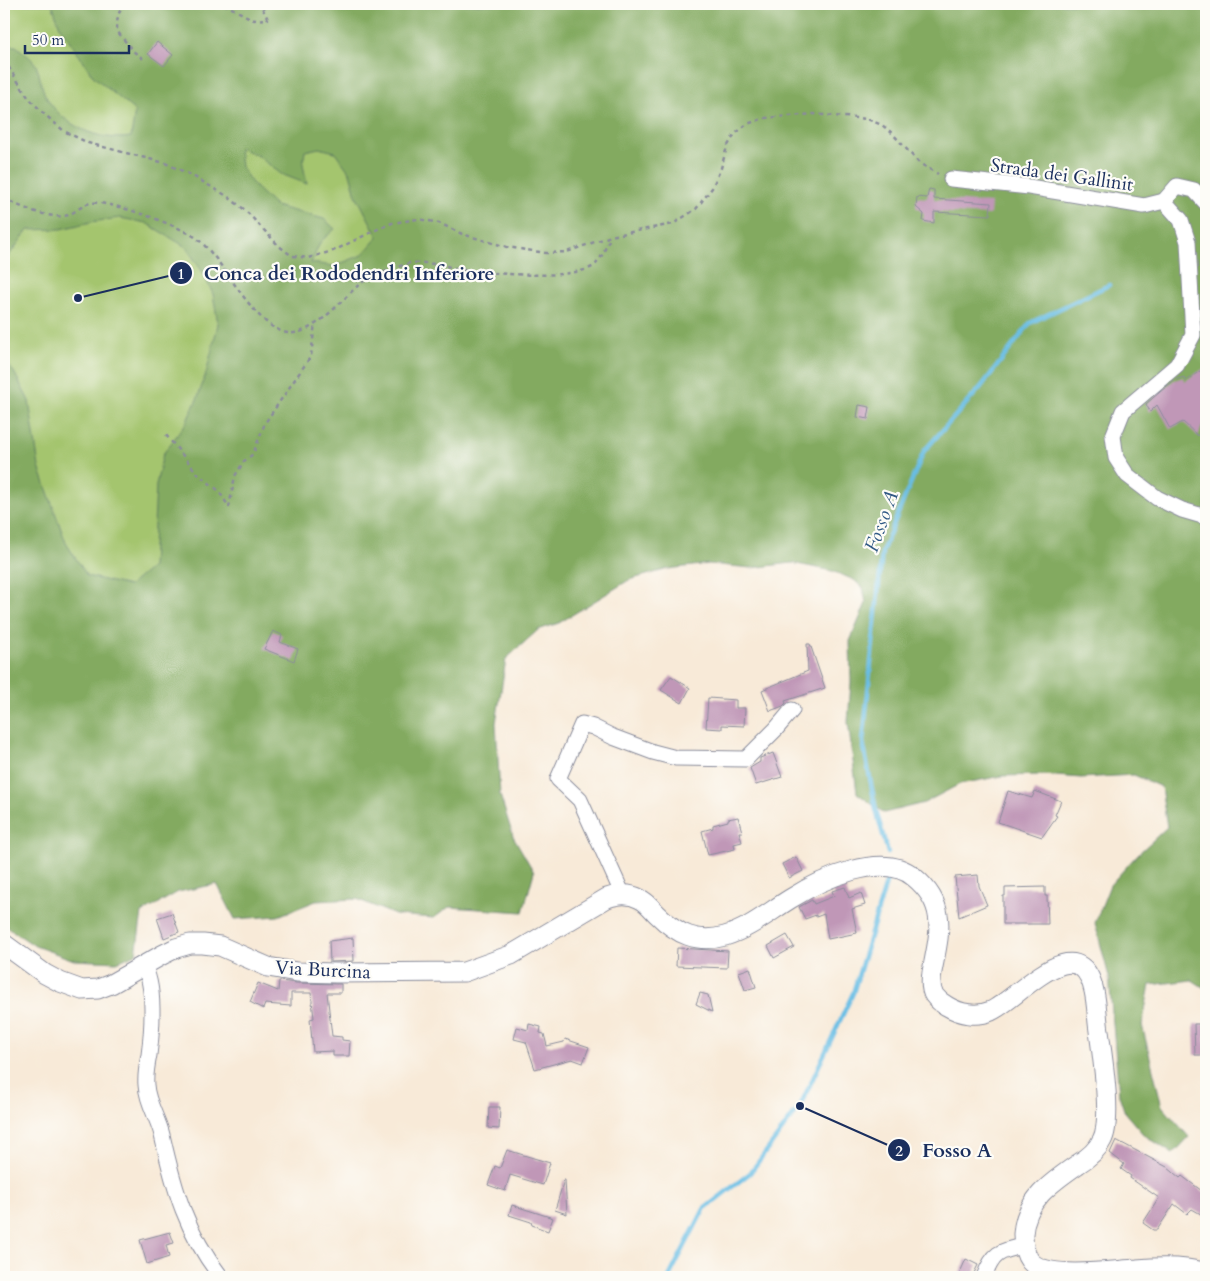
<svg xmlns="http://www.w3.org/2000/svg" width="1210" height="1281" viewBox="0 0 1210 1281" font-family="Cardo,serif">
<rect width="100%" height="100%" fill="#fdfcf7"/>
<filter id="ink" filterUnits="userSpaceOnUse"><feTurbulence type="fractalNoise" baseFrequency=".02" numOctaves="2"/><feDisplacementMap in="SourceGraphic" scale="10" xChannelSelector="R" yChannelSelector="G"/><feConvolveMatrix kernelMatrix="1 2 1 2 8 2 1 2 1" color-interpolation-filters="sRGB"/></filter>
<filter id="wash" filterUnits="userSpaceOnUse"><feTurbulence type="fractalNoise" baseFrequency=".0096" numOctaves="4" result="noise"/><feDisplacementMap in="SourceGraphic" scale="20" xChannelSelector="R" yChannelSelector="G"/><feGaussianBlur stdDeviation="1.12" result="paint"/><feColorMatrix in="noise" values="0 0 0 0 0 0 0 0 0 0 0 0 0 0 0 0 0 1.4 0 .05"/><feComposite in="paint" operator="in"/></filter>
<g filter="url(#wash)">
<rect width="100%" height="100%" fill="#f8ead8"/>
<path fill="#a4c56e" stroke="#607a66" d="M 4,4 L 1206,4 L 623,527 L 90,609 L 4,433 Z"/>
<path fill="#83aa61" stroke="#4f6c60" fill-rule="evenodd" d="M 52,4 L 1206,4 L 1206,989 L 1192,980 L 1150,985 L 1142,1025 L 1162,1106 L 1189,1137 L 1173,1154 L 1143,1134 L 1125,1113 L 1119,1095 L 1109,977 L 1095,923 L 1110,885 L 1137,855 L 1167,827 L 1161,787 L 1134,775 L 1081,778 L 1043,775 L 1002,776 L 960,784 L 924,803 L 884,813 L 857,793 L 848,722 L 851,682 L 850,641 L 866,603 L 863,588 L 854,580 L 832,571 L 792,563 L 751,568 L 709,564 L 668,569 L 629,580 L 559,623 L 538,630 L 506,659 L 496,723 L 500,795 L 513,836 L 534,872 L 523,912 L 449,907 L 434,918 L 395,915 L 357,899 L 316,901 L 278,916 L 235,919 L 217,884 L 178,892 L 142,913 L 136,954 L 117,962 L 74,960 L 35,946 L 4,925 L 4,361 L 14,372 L 29,401 L 39,467 L 66,543 L 87,576 L 129,586 L 152,567 L 156,485 L 163,454 L 186,423 L 198,397 L 207,370 L 218,324 L 213,294 L 202,271 L 186,247 L 146,223 L 120,218 L 91,222 L 61,229 L 28,230 L 4,262 L 4,46 L 16,46 C 22,51 32,58 36,65 C 40,74 41,86 45,95 C 61,125 98,142 131,137 L 135,111 L 93,76 L 60,27 ZM 239,148 L 257,155 L 281,174 L 307,184 L 303,165 L 305,151 L 319,148 L 335,152 L 350,173 L 356,195 L 378,237 L 362,255 L 334,266 L 311,263 L 321,241 L 335,229 L 324,219 L 275,206 L 254,186 L 241,167 Z"/>
<g fill="none" stroke-linecap="round" stroke-linejoin="round">
<g stroke="#67bde4" stroke-width="4.5">
<path d="M 888,853 L 876,810 L 863,742 L 882,552 L 924,451 L 981,387 L 1030,323 L 1109,285"/>
<path d="M 669,1277 L 704,1209 L 750,1173 L 800,1106 L 853,993 L 887,880"/>
</g>
</g>
<g id="blocks">
<g fill="#c097b7">
<path d="M 157,42 L 173,55 L 164,66 L 148,54 Z"/>
<path d="M 929,189 L 934,190 L 934,199 L 991,203 L 990,215 L 934,212 L 934,223 L 923,221 L 924,214 L 916,207 L 917,197 L 927,198 Z"/>
<path d="M 1206,367 L 1206,421 L 1203,424 L 1198,436 L 1183,422 L 1170,429 L 1157,405 L 1150,412 L 1146,404 L 1174,380 L 1184,377 L 1185,381 Z"/>
<path d="M 859,405 L 870,407 L 868,419 L 857,417 Z"/>
<path d="M 273,631 L 282,635 L 280,642 L 298,649 L 294,661 L 264,649 Z"/>
<path d="M 807,644 L 810,644 L 825,688 L 785,701 L 786,703 L 783,706 L 770,711 L 762,690 L 808,671 Z"/>
<path d="M 671,676 L 690,688 L 682,703 L 661,690 Z"/>
<path d="M 708,698 L 736,700 L 736,708 L 745,708 L 744,726 L 722,725 L 722,729 L 706,728 Z"/>
<path d="M 773,753 L 782,777 L 756,785 L 750,768 L 760,762 L 760,758 Z"/>
<path d="M 1008,791 L 1032,798 L 1035,791 L 1061,801 L 1055,815 L 1057,816 L 1042,837 L 998,822 Z"/>
<path d="M 738,817 L 742,832 L 739,832 L 742,842 L 734,844 L 735,849 L 708,855 L 702,831 L 713,828 L 713,825 L 728,821 L 728,819 Z"/>
<path d="M 796,857 L 803,871 L 789,878 L 782,864 Z"/>
<path d="M 978,875 L 979,886 L 987,905 L 959,917 L 955,877 Z"/>
<path d="M 845,887 L 849,898 L 861,893 L 865,905 L 852,909 L 857,933 L 828,939 L 824,914 L 816,917 L 816,915 L 805,919 L 799,907 L 812,900 L 814,904 L 834,896 L 832,891 Z"/>
<path d="M 1045,887 L 1045,896 L 1047,896 L 1048,924 L 1003,924 L 1003,896 L 1005,896 L 1005,888 Z"/>
<path d="M 172,913 L 179,932 L 164,938 L 157,918 Z"/>
<path d="M 787,935 L 794,947 L 774,958 L 768,946 Z"/>
<path d="M 353,938 L 354,961 L 330,962 L 329,941 Z"/>
<path d="M 677,948 L 728,951 L 727,968 L 676,966 Z"/>
<path d="M 750,968 L 756,987 L 745,990 L 739,972 Z"/>
<path d="M 279,981 L 297,983 L 341,984 L 341,993 L 327,993 L 332,1036 L 342,1037 L 342,1040 L 350,1041 L 349,1056 L 333,1056 L 333,1051 L 313,1052 L 310,1019 L 314,1018 L 311,993 L 291,993 L 291,1006 L 265,1004 L 263,1009 L 250,1002 L 258,983 L 278,991 Z"/>
<path d="M 700,993 L 708,995 L 712,1012 L 696,1004 Z"/>
<path d="M 529,1024 L 541,1027 L 540,1033 L 544,1034 L 547,1046 L 564,1042 L 565,1039 L 589,1047 L 583,1063 L 572,1059 L 535,1069 L 526,1042 L 514,1039 L 517,1027 L 528,1030 Z"/>
<path d="M 1194,1024 L 1206,1024 L 1206,1055 L 1195,1055 Z"/>
<path d="M 489,1107 L 500,1107 L 499,1129 L 488,1128 Z"/>
<path d="M 1116,1140 L 1167,1167 L 1180,1178 L 1182,1176 L 1206,1194 L 1206,1217 L 1192,1209 L 1187,1214 L 1174,1204 L 1157,1230 L 1153,1230 L 1143,1223 L 1159,1198 L 1130,1178 L 1131,1176 L 1121,1169 L 1124,1164 L 1110,1153 Z"/>
<path d="M 507,1150 L 550,1163 L 543,1185 L 510,1175 L 505,1191 L 488,1185 L 495,1166 L 500,1168 Z"/>
<path d="M 564,1180 L 565,1180 L 567,1214 L 555,1210 Z"/>
<path d="M 512,1205 L 553,1218 L 548,1231 L 532,1225 L 531,1222 L 509,1215 Z"/>
<path d="M 170,1232 L 174,1243 L 166,1245 L 169,1257 L 147,1264 L 140,1240 Z"/>
<path d="M 966,1259 L 978,1265 L 972,1277 L 958,1277 Z"/>
</g>
</g>
</g>
<g filter="url(#ink)">
<use href="#blocks" fill-opacity="0" stroke="#8a8c9b" stroke-width="1"/>
<g fill="none" stroke-linecap="round" stroke-linejoin="round">
<g stroke="#8a8c9b" stroke-width="17">
<g id="minor">
<path d="M 951,179 L 1029,187 L 1144,206 L 1164,201 L 1181,220 L 1188,242 L 1193,335 L 1177,365 L 1123,411 L 1113,436 L 1116,458 L 1127,475 L 1157,498 L 1182,510 L 1206,517"/>
<path d="M 1164,201 L 1177,186 L 1194,190 L 1206,203"/>
<path d="M 622,893 L 580,800 L 558,779 L 582,724 L 593,727 L 613,737 L 653,752 L 676,758 L 746,759 L 776,729 L 792,710"/>
<path d="M 143,966 C 156,984 152,1032 149,1055 C 147,1065 145,1075 146,1085 C 147,1103 158,1118 162,1135 C 174,1189 186,1232 221,1277"/>
<path d="M 984,1277 C 993,1253 999,1251 1023,1246"/>
</g>
</g>
<g stroke="#8a8c9b" stroke-width="21">
<path id="tertiary" d="M 4,944 L 45,974 L 60,982 L 82,990 L 98,989 L 111,984 L 162,955 L 176,948 L 190,944 L 203,944 L 220,946 L 268,967 L 297,972 L 336,973 L 464,972 L 511,955 L 607,898 C 619,894 629,893 640,899 C 647,902 652,909 657,914 C 677,934 697,944 725,936 C 749,929 769,912 790,899 C 820,880 883,850 914,877 C 949,906 939,934 932,972 C 931,979 930,989 934,995 C 937,999 943,1004 947,1006 C 960,1014 977,1017 991,1011 C 1019,998 1079,924 1094,991 C 1097,1004 1097,1018 1099,1031 C 1102,1055 1113,1120 1102,1140 C 1097,1151 1088,1158 1078,1164 C 1052,1182 1025,1200 1023,1234 C 1023,1244 1024,1253 1030,1261 C 1047,1281 1113,1270 1137,1269 C 1160,1267 1185,1266 1206,1273"/>
</g>
<g stroke="#8a8c9b" stroke-width="2.5" stroke-dasharray="4 4" stroke-linecap="butt">
<path d="M 126,4 C 117,11 117,20 117,31 L 133,51 L 146,61"/>
<path d="M 224,4 L 254,20 L 268,19 L 260,4"/>
<path d="M 4,60 L 28,97 L 43,113 L 64,131 L 88,143 L 165,163 L 191,175 L 227,196 L 245,210 L 279,246 L 292,256 L 308,258 L 333,251 L 378,229 L 392,223 L 418,219 L 439,223 L 462,234 L 507,247 L 546,253 L 567,252 L 611,236 L 673,224 L 696,209 L 712,188 L 721,168 L 727,147 L 735,134 L 747,124 L 765,118 L 813,114 L 867,119 L 882,125 L 892,133 L 919,163 L 938,174"/>
<path d="M 4,198 C 16,206 54,221 68,215 C 76,212 83,204 91,203 C 109,200 180,226 195,237 C 225,259 253,328 288,333 C 314,336 343,298 361,283 C 365,279 404,264 410,263 C 434,261 457,270 481,272 C 503,274 581,280 596,264 C 602,258 606,246 610,238"/>
<path d="M 166,435 L 198,474 L 218,490 L 229,507 L 235,476 L 244,461 L 253,454 L 265,423 L 311,356 L 315,323"/>
</g>
<use href="#minor" stroke="#fff" stroke-width="15"/>
<use href="#tertiary" stroke="#fff" stroke-width="19"/>
</g>
</g>
<g text-anchor="middle" stroke-width="4.5" stroke-linejoin="round" paint-order="stroke">
<g font-size="19" fill="#1b2f5e" stroke="#fdfcf7">
<text transform="translate(1062 174) rotate(8)" y="7">Strada dei Gallinit</text>
<text transform="translate(323 969) rotate(3)" y="7">Via Burcina</text>
</g>
<g font-size="20" font-style="italic" fill="#325a86" stroke="#fdfcf7">
<text transform="translate(881 521) rotate(-70)" y="7">Fosso A</text>
</g>
</g>
<path fill="none" stroke="#1b2f5e" stroke-width="2" d="M78 298L181 273M800 1106L899 1150"/>
<g fill="#1b2f5e" stroke="#fdfcf7" stroke-width="2">
<circle cx="78" cy="298" r="5"/>
<circle cx="800" cy="1106" r="5"/>
<circle cx="181" cy="273" r="12"/>
<circle cx="899" cy="1150" r="12"/>
</g>
<g font-size="15" text-anchor="middle" font-weight="bold" fill="#fff">
<text x="181" y="279">1</text>
<text x="899" y="1156">2</text>
</g>
<g font-size="20" text-anchor="middle" font-weight="bold" fill="#1b2f5e" stroke="#fdfcf7" stroke-width="4.5" stroke-linejoin="round" paint-order="stroke">
<text x="349" y="280">Conca dei Rododendri Inferiore</text>
<text x="957" y="1157">Fosso A</text>
</g>
<rect width="1210" height="1281" fill="none" stroke="#fdfcf7" stroke-width="20"/>
<path d="M25 45v8h104v-8" fill="none" stroke="#1b2f5e" stroke-width="2.5"/>
<text x="32" y="45" font-size="15" fill="#1b2f5e" stroke="#fdfcf7" stroke-width="4" paint-order="stroke">50 m</text>
</svg>
